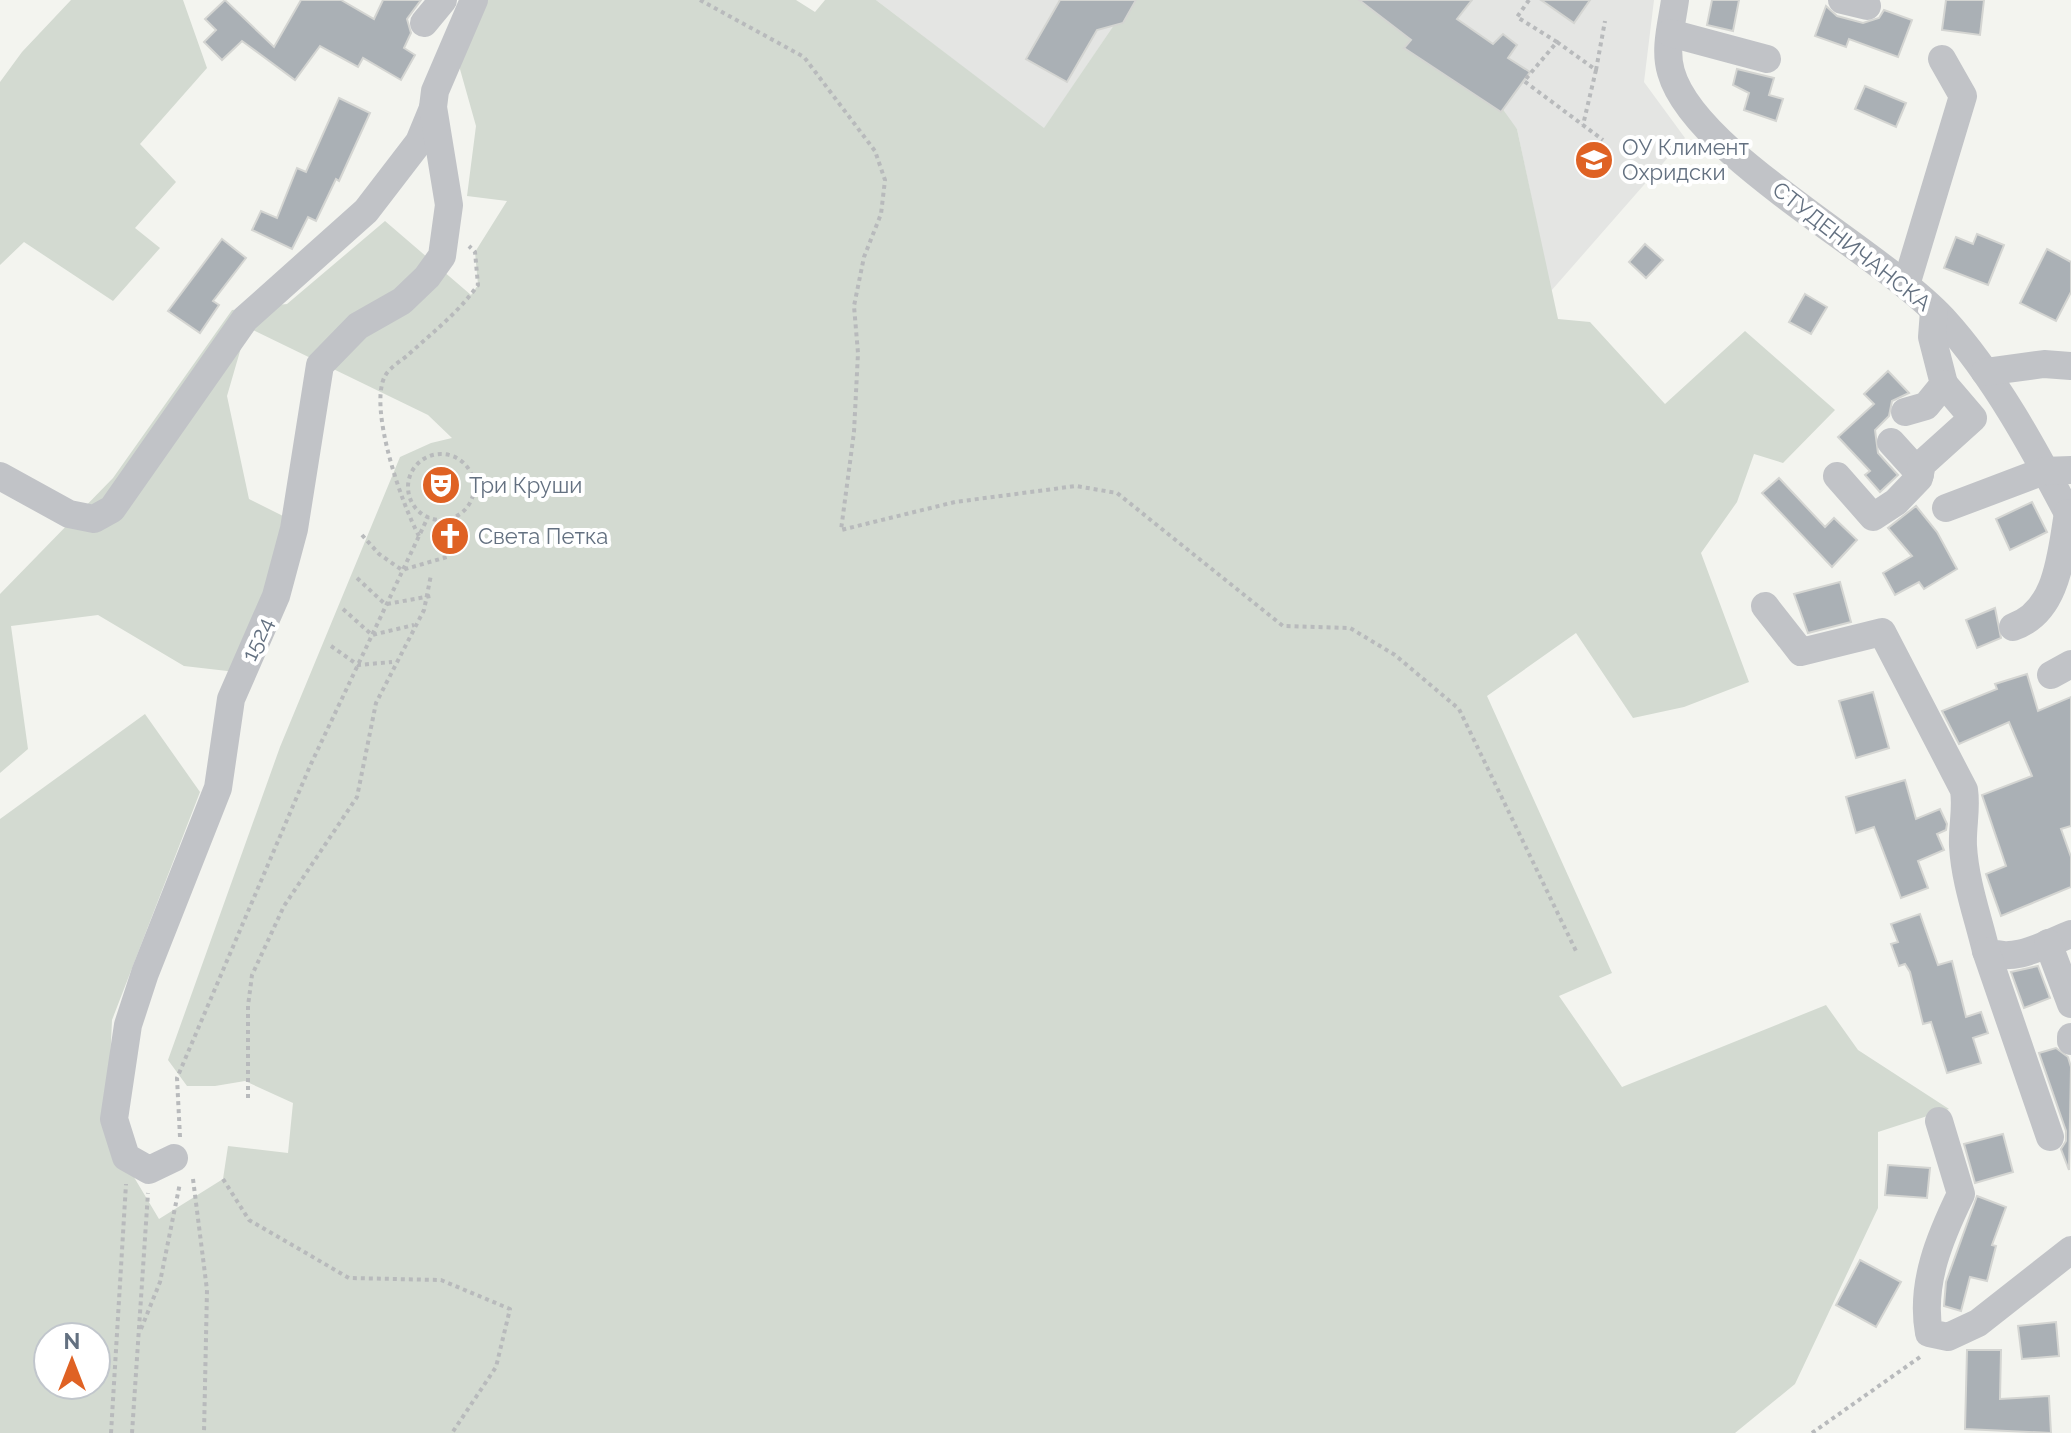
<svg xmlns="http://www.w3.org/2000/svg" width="2071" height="1433" viewBox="0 0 2071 1433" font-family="Raleway,sans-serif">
<rect width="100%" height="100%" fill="#f3f4ef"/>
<g fill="#e4e5e3">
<path d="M 876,0 L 1131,0 L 1044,129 Z"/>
<path d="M 1403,0 L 1654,0 L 1644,82 L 1685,138 L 1551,291 L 1517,129 Z"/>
</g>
<g fill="#d3dad1" fill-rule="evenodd">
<path d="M 71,0 L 183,0 L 207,68 L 140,144 L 176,182 L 135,228 L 160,248 L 113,301 L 24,242 L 0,265 L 0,82 L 22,52 Z"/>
<path d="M 480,0 L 796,0 L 815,12 L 825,0 L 876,0 L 1044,128 L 1131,0 L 1403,0 L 1453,40 L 1517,129 L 1558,319 L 1590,322 L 1665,404 L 1745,331 L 1835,410 L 1783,463 L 1754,454 L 1737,502 L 1701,553 L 1749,682 L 1684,707 L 1633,718 L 1576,633 L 1487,696 L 1612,973 L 1559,996 L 1622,1087 L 1826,1005 L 1858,1050 L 1949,1109 L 1878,1132 L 1878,1208 L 1795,1384 L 1735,1433 L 0,1433 L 0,819 L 145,714 L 200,792 L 112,1020 L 107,1132 L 159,1219 L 223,1179 L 228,1146 L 288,1153 L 293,1103 L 245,1081 L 215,1086 L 187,1086 L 168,1060 L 280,747 L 400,457 L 431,443 L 452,438 L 428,415 L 247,327 L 227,396 L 249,499 L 293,521 L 236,672 L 184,666 L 98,615 L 11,626 L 28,749 L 0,773 L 0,594 L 113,478 L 232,310 L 287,304 L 385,221 L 471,295 L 478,285 L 475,252 L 507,201 L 467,196 L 476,126 L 456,55 ZM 48,1337 L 96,1337 L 96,1385 L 48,1385 Z"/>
</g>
<g fill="#aab0b5" stroke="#d4d5d2" stroke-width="2">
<path d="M 225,0 L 274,47 L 301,0 L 341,0 L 374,19 L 383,0 L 421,0 L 407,19 L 411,33 L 404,48 L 415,55 L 401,80 L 363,58 L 358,67 L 320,46 L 295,80 L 242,41 L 222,60 L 204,42 L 216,30 L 205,19 Z"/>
<path d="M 1060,0 L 1136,0 L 1123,23 L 1097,30 L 1067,82 L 1026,59 Z"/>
<path d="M 1359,0 L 1472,0 L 1457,19 L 1493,44 L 1503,34 L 1517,45 L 1508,58 L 1530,72 L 1501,112 L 1404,48 L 1411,40 Z"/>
<path d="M 1541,0 L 1590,0 L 1574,23 Z"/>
<path d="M 1712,0 L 1739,0 L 1733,31 L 1707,25 Z"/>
<path d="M 1946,0 L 1984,0 L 1980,35 L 1942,30 Z"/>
<path d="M 1826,6 L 1837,16 L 1863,23 L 1879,18 L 1884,10 L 1912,20 L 1898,57 L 1849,39 L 1846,47 L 1815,36 Z"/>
<path d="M 1737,69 L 1774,78 L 1769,95 L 1783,99 L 1776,121 L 1744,110 L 1749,93 L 1733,85 Z"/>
<path d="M 1865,86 L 1906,103 L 1896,127 L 1855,109 Z"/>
<path d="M 339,98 L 370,113 L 339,181 L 336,179 L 316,221 L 308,217 L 292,249 L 252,230 L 261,211 L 277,218 L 297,168 L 306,172 Z"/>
<path d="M 1977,234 L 2004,245 L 1988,285 L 1944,268 L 1956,237 L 1973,244 Z"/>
<path d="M 222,239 L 246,258 L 213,301 L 219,305 L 200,333 L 168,311 Z"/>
<path d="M 1645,244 L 1663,260 L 1646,278 L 1629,262 Z"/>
<path d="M 2047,249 L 2071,262 L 2071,292 L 2056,321 L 2020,303 Z"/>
<path d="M 1805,294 L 1827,307 L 1811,334 L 1789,322 Z"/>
<path d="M 1888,371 L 1909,393 L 1892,401 L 1889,416 L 1875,430 L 1878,453 L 1898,475 L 1880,492 L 1865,475 L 1870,471 L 1838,437 L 1874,404 L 1864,394 Z"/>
<path d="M 1779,478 L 1825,527 L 1834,518 L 1857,540 L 1832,567 L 1762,493 Z"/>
<path d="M 2032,502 L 2047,532 L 2010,550 L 1996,519 Z"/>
<path d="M 1916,506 L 1937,532 L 1957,569 L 1924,589 L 1919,582 L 1895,595 L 1883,573 L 1912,556 L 1888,528 Z"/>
<path d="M 449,520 L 468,530 L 459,545 L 441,535 Z"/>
<path d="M 1840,582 L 1851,622 L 1808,633 L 1794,594 Z"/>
<path d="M 1995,608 L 2001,638 L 1977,648 L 1966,620 Z"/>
<path d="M 2027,674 L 2038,711 L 2071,697 L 2071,826 L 2061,829 L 2071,857 L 2071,887 L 2001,916 L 1986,874 L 2006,866 L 1982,795 L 2032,776 L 2009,722 L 1959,744 L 1942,711 L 1997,689 L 1995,684 Z"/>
<path d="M 1873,692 L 1889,748 L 1856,758 L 1839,701 Z"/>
<path d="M 1905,780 L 1916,819 L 1940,809 L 1947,824 L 1946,830 L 1937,834 L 1944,850 L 1918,861 L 1928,888 L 1901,898 L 1874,827 L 1856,833 L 1846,797 Z"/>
<path d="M 1920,914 L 1938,965 L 1952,961 L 1966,1017 L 1981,1012 L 1988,1033 L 1973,1038 L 1981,1063 L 1947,1073 L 1931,1022 L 1923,1024 L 1910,972 L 1905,964 L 1899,966 L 1891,944 L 1898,942 L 1891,924 Z"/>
<path d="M 2038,966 L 2050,998 L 2024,1008 L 2011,972 Z"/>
<path d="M 2056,1048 L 2068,1057 L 2071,1067 L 2069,1170 L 2061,1149 L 2066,1141 L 2066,1131 L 2039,1053 Z"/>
<path d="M 2003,1134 L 2013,1172 L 1975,1183 L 1964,1144 Z"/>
<path d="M 1888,1165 L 1930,1168 L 1927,1198 L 1885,1195 Z"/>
<path d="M 1977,1196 L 2006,1207 L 1992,1245 L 1996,1246 L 1987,1281 L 1970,1277 L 1961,1311 L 1944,1306 L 1946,1282 Z"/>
<path d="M 1860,1260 L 1901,1282 L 1876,1327 L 1836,1305 Z"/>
<path d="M 2056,1322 L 2059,1356 L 2022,1359 L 2018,1326 Z"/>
<path d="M 1967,1350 L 2001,1350 L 2000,1399 L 2049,1396 L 2051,1433 L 1965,1429 Z"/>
</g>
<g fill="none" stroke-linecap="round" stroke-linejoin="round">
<g stroke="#b8babc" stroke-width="4" stroke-dasharray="4 4" stroke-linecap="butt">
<path d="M 700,0 L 804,57 L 875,151 L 885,180 L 881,214 L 864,257 L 854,306 L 858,353 L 854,432 L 841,530 L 955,502 L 1076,486 L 1117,493 L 1283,626 L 1350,628 L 1395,655 L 1459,709 L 1576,951"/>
<path d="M 1529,0 L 1517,17 L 1557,42 L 1524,81 L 1603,140"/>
<path d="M 1557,42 L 1596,70 L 1583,125"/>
<path d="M 1596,70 L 1605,21"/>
<circle cx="441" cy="487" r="33"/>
<path d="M 362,535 L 379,554 L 402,570 L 447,557"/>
<path d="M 419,536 C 402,505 368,408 385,376 C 389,368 402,360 408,355 C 433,332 458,313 478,285 L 475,252 L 469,246"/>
<path d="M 357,578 L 386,605"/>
<path d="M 387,604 L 431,596"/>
<path d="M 343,609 L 372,635 L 414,625"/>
<path d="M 331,646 L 358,665 L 392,662"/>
<path d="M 248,1098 L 248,1006 L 252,975 L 284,906 L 357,797 L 376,703 L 424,610 L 431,575"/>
<path d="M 180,1137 L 177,1078 L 310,766 L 428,517"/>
<path d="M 193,1179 L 207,1290 L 204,1433"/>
<path d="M 223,1179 L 249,1220 L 349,1278 L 441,1280 L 510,1309 L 496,1367 L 452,1433"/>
<path d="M 141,1329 L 160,1282 L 180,1183"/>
<path d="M 111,1433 L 126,1184"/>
<path d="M 132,1433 L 148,1193"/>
<path d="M 1812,1433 L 1920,1357"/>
</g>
<g stroke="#c1c3c7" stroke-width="28">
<path d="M 1675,0 C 1672,23 1664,49 1671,72 C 1694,154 1879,250 1943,319 C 1995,376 2035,451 2071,519"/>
<path d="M 1842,0 L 1867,6"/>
<path d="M 424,23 L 443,0"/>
<path d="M 1670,33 L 1767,59"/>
<path d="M 1906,285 L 1963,96 L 1942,59"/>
<path d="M 1985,372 L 2044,364 L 2071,366"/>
<path d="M 1905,412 L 1926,406 L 1944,384 L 1932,337 L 1934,311"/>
<path d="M 1891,442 L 1920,474"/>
<path d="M 0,476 L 69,514 L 94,519 L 112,509 L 245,319 L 366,211 L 419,142 L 433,108"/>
<path d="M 1837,476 L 1873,517 L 1896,502 L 1919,478 L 1922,464 L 1973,418 L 1944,384"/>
<path d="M 1946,508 L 2044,471 L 2071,470"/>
<path d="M 1765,606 L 1801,652 L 1882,632 L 1964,790 C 1967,809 1962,827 1963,846 C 1965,882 1978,917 1986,951 C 2014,964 2045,944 2071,934"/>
<path d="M 2013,627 C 2058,612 2061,554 2068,513"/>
<path d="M 2051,675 L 2071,664"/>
<path d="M 2048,943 L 2071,1004"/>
<path d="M 1986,951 L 2050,1137"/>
<path d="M 2071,1037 L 2071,1041"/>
<path d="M 1939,1121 L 1961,1194 C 1940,1237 1920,1284 1929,1333 L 1948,1337 L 1978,1323 L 2071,1250"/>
<path d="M 174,1158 L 149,1170 L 126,1157 L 114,1119 L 128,1025 L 145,973 L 218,788 L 231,699 L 276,596 L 294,529 L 320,365 L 358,326 L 402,301 L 427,277 L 442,256 L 449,205 L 433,107 L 435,91 L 474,0"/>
</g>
</g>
<defs>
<g id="school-disc" transform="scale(2)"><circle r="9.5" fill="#df6224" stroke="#fff"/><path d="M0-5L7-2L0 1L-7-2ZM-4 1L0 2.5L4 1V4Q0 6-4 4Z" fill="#fff"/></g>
<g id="theatre-disc" transform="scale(2)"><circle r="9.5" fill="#df6224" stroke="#fff"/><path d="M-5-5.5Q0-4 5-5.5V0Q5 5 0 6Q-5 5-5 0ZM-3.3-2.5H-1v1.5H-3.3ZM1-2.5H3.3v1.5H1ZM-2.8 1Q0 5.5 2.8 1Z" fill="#fff"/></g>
<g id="church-disc" transform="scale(2)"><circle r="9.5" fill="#df6224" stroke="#fff"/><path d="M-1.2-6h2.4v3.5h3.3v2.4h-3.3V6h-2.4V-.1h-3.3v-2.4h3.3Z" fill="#fff"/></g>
</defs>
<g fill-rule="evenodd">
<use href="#school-disc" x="1594" y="160"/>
<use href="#theatre-disc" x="441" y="485"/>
<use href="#church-disc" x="450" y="536"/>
</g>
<g text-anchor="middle" stroke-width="8" stroke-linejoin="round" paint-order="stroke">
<g font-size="22" fill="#637080" stroke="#fff" text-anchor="start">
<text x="1622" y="155">ОУ Климент<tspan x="1622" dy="25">Охридски</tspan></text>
<text x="469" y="493">Три Круши</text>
<text x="478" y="544">Света Петка</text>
</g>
<g font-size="22" fill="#637080" stroke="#fff">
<text transform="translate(1852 246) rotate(38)" y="8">СТУДЕНИЧАНСКА</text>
<text transform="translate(257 639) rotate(-65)" y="8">1524</text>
</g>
</g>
<g transform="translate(72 1361)"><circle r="38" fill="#ffffff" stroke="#c1c6cc" stroke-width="2"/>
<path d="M0-6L14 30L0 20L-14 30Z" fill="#df6224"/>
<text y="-12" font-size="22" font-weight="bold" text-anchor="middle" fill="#637080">N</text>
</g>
</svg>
